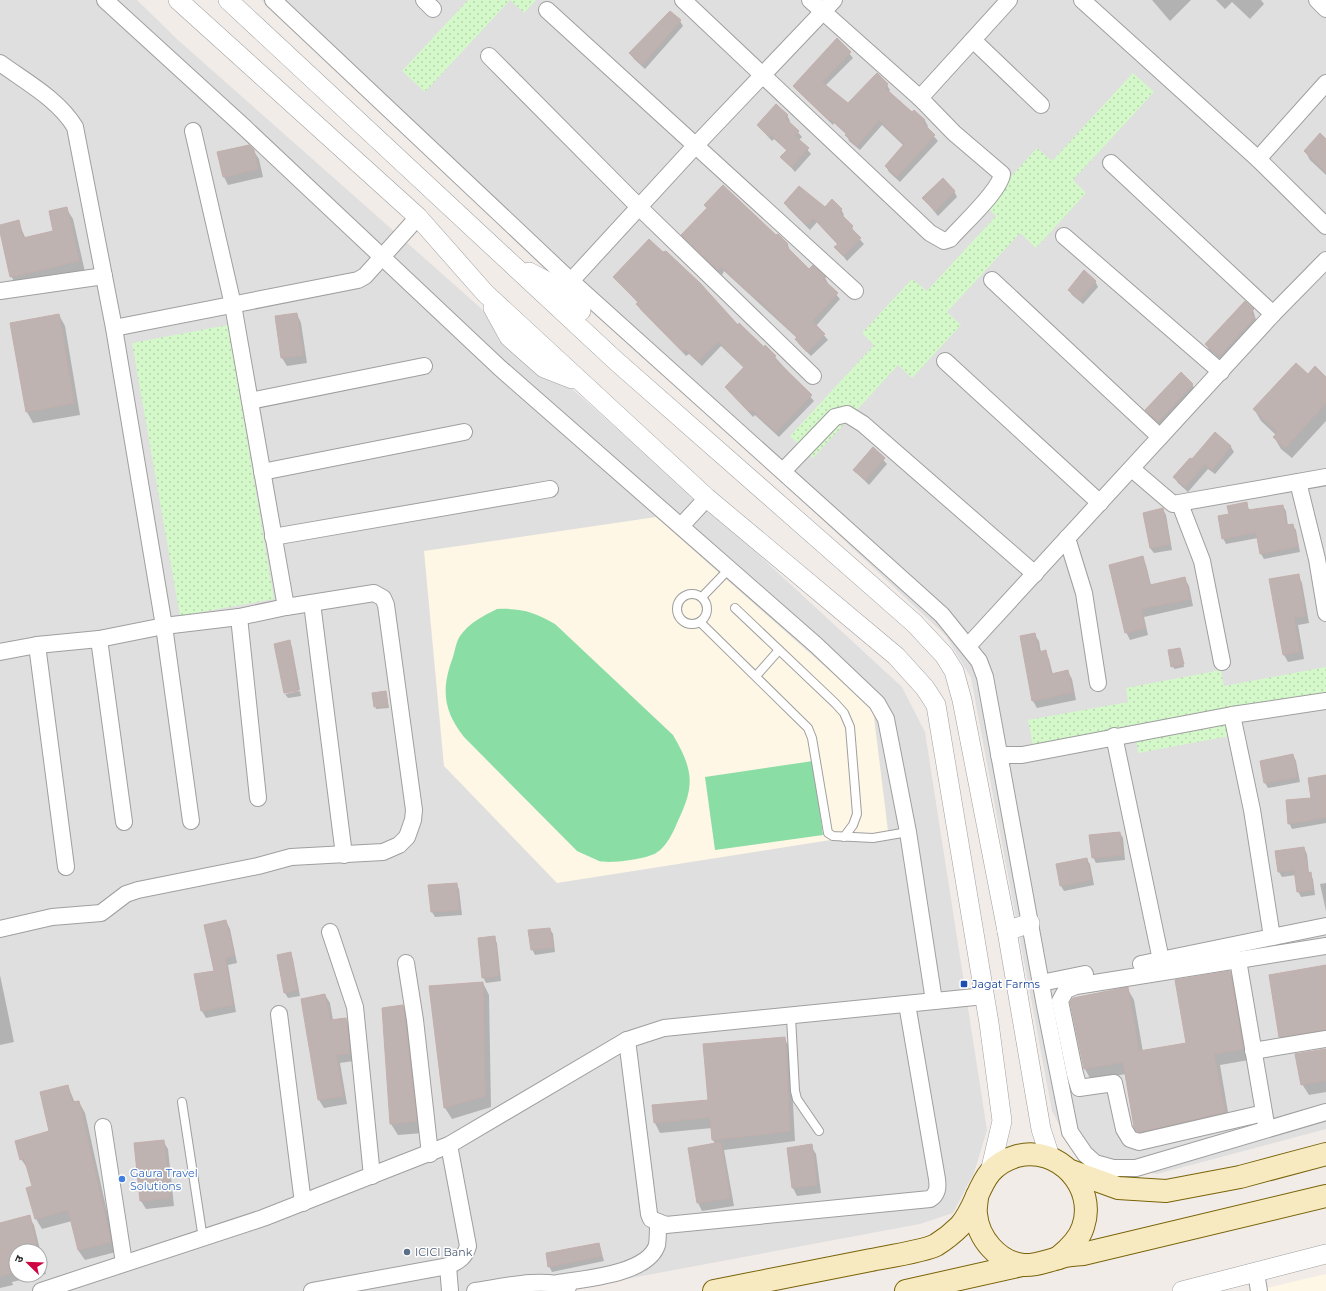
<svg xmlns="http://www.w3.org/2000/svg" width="1326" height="1291" viewBox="0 0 1326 1291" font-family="Montserrat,'Noto Sans Devanagari',sans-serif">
<defs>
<pattern id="park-dots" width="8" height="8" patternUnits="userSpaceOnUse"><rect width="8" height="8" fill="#d4f8c9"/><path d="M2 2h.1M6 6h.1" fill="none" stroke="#b6d4ac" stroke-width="1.8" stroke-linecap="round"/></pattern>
</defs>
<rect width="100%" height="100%" fill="#f2ece9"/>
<g fill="#e0dfdf" fill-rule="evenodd">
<path d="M 0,0 L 137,0 L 178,40 L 736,534 L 902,687 L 925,732 L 987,1130 L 974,1173 L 953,1213 L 920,1224 L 562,1291 L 0,1291 ZM 16,1251 L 40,1251 L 40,1275 L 16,1275 Z"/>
<path d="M 261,0 L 1326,0 L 1326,1129 L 1157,1174 L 1105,1168 L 1071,1148 L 1052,1111 L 971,678 L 946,636 L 610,320 Z"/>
</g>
<g fill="#fef7e5">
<path d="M 656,517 L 873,709 L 888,831 L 557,883 L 444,766 L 424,551 Z"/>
<path d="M 1326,1274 L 1326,1291 L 1254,1291 Z"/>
</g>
<g fill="url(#park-dots)">
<path d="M 468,0 L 536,0 L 524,13 L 510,0 L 425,92 L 402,71 Z"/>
<path d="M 1133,73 L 1154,92 L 1073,180 L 1086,193 L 1036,248 L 1020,233 L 947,312 L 961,325 L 912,378 L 898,365 L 813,458 L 790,436 L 874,345 L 862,333 L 912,279 L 927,291 L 996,216 L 985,205 L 1037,148 L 1052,161 Z"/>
<path d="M 228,325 L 274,599 L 180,616 L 132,343 Z"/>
<path d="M 1326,667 L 1326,700 L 1227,719 L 1230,736 L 1138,753 L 1136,738 L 1035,757 L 1028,720 L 1128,702 L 1126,688 L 1221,670 L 1224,686 Z"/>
</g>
<g fill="#8adda4">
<path d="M 497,609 C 522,608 534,612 555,624 L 673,735 C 694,771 695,786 677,823 C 673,833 666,847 656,853 C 646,859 611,864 599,861 C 592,858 584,854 577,851 L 464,737 C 443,710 441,689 453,657 C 455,651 456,642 460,636 C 469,623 483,616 497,609 Z"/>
<path d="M 813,761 L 823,835 L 715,850 L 705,777 Z"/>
</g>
<g fill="#0003" fill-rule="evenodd">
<path d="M 1152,0 L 1191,0 L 1170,21 Z"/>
<path d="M 1216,0 L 1261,0 L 1264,4 L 1250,19 L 1232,2 L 1225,9 Z"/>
<path d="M 680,21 L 683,26 L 645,69 L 634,59 L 630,53 Z"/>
<path d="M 837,39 L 853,58 L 825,86 L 848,105 L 877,75 L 887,85 L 890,90 L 889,92 L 912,113 L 914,111 L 925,121 L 928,126 L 926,128 L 938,141 L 900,182 L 889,172 L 886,166 L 904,146 L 882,125 L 860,150 L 849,141 L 847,135 L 834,123 L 833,125 L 798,91 L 795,86 Z"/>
<path d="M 787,115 L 790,121 L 789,122 L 802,137 L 799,140 L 811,154 L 795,172 L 782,157 L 787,151 L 774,139 L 772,141 L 758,126 Z"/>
<path d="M 1326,140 L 1326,175 L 1310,160 L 1305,151 Z"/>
<path d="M 253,150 L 259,159 L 263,177 L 228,185 L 224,177 Z"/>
<path d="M 954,191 L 957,197 L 938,216 L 923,198 Z"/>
<path d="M 785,203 L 841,209 L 844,215 L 843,216 L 852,226 L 854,233 L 864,244 L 847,261 L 836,247 L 838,245 L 817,222 L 810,230 L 788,208 Z"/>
<path d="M 66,208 L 73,219 L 85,272 L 18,288 L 11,276 L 0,226 L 18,222 L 26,239 L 55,232 Z"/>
<path d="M 683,235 L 778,235 L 788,245 L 790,251 L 809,270 L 825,278 L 828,283 L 827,284 L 840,299 L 816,326 L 828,340 L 811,356 L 799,344 L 797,338 L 724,271 L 722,275 L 714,268 L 686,240 Z"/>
<path d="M 614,277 L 738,326 L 775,357 L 814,401 L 779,437 L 755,415 L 753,417 L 726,387 L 744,368 L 721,346 L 702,366 L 689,354 L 686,356 L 640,309 L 638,303 Z"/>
<path d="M 1095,281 L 1098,287 L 1083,304 L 1072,295 L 1069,290 Z"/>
<path d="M 1253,310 L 1257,323 L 1222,361 L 1209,350 L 1206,344 Z"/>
<path d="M 297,314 L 301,323 L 307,363 L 287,366 L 282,358 L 276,317 Z"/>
<path d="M 59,315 L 65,326 L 80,415 L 33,423 L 27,412 Z"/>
<path d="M 1308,375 L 1326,378 L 1326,421 L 1292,458 L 1281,449 L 1274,437 L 1276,435 L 1261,421 L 1254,409 Z"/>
<path d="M 1192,384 L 1195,390 L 1162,427 L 1149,415 L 1146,410 Z"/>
<path d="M 1215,434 L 1231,447 L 1234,452 L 1215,474 L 1208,469 L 1188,492 L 1178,483 L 1174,477 L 1192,461 Z"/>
<path d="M 873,449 L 887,464 L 869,485 L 854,470 Z"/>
<path d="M 1246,503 L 1250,511 L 1283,506 L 1286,511 L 1288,526 L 1292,525 L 1296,530 L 1300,552 L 1264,559 L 1261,554 L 1258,538 L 1226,544 L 1223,538 Z"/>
<path d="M 1163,510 L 1166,515 L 1172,550 L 1154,553 L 1150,548 L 1144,513 Z"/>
<path d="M 1142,558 L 1146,565 L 1151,585 L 1185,579 L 1189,586 L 1193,606 L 1144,617 L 1148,635 L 1130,640 L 1126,632 Z"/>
<path d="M 1298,575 L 1302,583 L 1309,623 L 1298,625 L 1304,659 L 1288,662 L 1284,655 L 1271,580 Z"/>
<path d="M 1034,634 L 1039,641 L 1041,652 L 1045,651 L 1049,659 L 1053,675 L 1068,672 L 1072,679 L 1076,700 L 1037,708 L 1033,701 Z"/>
<path d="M 289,641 L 292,647 L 300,690 L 285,692 L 285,694 L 275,644 Z"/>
<path d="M 1169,651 L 1181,651 L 1184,667 L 1174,669 Z"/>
<path d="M 300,691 L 301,696 L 288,698 L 285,694 Z"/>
<path d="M 386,692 L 389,708 L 376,709 L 373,694 Z"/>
<path d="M 1293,755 L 1296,761 L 1300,782 L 1268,788 L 1265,783 L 1261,761 Z"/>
<path d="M 1326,776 L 1326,823 L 1292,829 L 1289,823 L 1312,798 Z"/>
<path d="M 1120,833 L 1123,838 L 1125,860 L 1096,863 L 1093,857 Z"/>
<path d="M 1304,848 L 1307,854 L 1309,873 L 1313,879 L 1315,895 L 1301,897 L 1298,891 L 1296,875 L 1282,877 L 1279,872 Z"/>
<path d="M 1086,859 L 1090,864 L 1094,885 L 1064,891 L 1061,886 Z"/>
<path d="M 1326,883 L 1326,911 L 1320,884 Z"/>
<path d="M 456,884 L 459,889 L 462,915 L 435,917 L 432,912 Z"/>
<path d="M 226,921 L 230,929 L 237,963 L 228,965 L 236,1012 L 206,1018 L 202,1011 L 215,972 Z"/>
<path d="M 550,929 L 553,934 L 555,952 L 535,955 L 532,949 Z"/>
<path d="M 494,938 L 497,943 L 501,981 L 486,983 L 483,977 Z"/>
<path d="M 290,953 L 293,959 L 300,996 L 288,998 L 285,993 Z"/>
<path d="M 1326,966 L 1326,1041 L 1287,1048 L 1280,1037 Z"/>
<path d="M 1230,972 L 1236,983 L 1249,1060 L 1220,1065 L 1230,1124 L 1144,1142 L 1135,1127 L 1126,1074 L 1091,1080 L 1085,1069 L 1127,988 L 1134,1000 L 1143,1052 L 1187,1044 Z"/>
<path d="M 0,975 L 14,1042 L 0,1045 Z"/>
<path d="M 483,983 L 489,995 L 491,1107 L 452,1119 L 445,1108 L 430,987 Z"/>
<path d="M 325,995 L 330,1003 L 333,1020 L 346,1019 L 350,1027 L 354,1061 L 340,1063 L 347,1104 L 324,1108 L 319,1100 Z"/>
<path d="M 403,1006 L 409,1018 L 423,1133 L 398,1135 L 391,1124 L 383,1009 Z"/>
<path d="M 784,1038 L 790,1048 L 795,1141 L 724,1150 L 734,1206 L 702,1211 L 698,1203 L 689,1149 L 715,1144 L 713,1140 L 712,1128 L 660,1133 L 655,1123 L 709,1101 Z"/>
<path d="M 1326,1050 L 1326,1092 L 1309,1095 L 1302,1084 Z"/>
<path d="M 68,1086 L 75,1103 L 79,1102 L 85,1113 L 116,1252 L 85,1260 L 78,1250 L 72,1221 L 42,1229 L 36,1219 L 27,1189 L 33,1187 L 28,1169 L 21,1159 L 50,1132 Z"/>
<path d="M 163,1141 L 168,1149 L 174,1206 L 146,1209 L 141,1201 Z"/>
<path d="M 811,1146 L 816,1154 L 821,1193 L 797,1196 L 793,1188 Z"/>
<path d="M 29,1217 L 34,1225 L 46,1274 L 12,1282 L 13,1285 L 0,1288 L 0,1224 ZM 16,1251 L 40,1251 L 40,1275 L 16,1275 Z"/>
<path d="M 599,1244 L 604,1261 L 552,1272 L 549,1266 Z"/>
</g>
<g fill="#bfb3b2" stroke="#c3afac">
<path d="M 670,11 L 681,20 L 642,65 L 629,53 Z"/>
<path d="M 837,38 L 851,52 L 822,82 L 848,103 L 877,73 L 888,84 L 885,88 L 912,112 L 914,110 L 925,120 L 923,123 L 935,135 L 897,177 L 885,166 L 904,144 L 879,120 L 857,146 L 845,135 L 847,133 L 830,119 L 829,120 L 823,115 L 793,86 Z"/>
<path d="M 776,104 L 788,115 L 785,118 L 799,131 L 795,136 L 809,148 L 791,167 L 780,157 L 787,150 L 771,134 L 769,137 L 757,125 Z"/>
<path d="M 1320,133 L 1326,139 L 1326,172 L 1304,151 Z"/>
<path d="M 249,145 L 254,150 L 258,169 L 223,177 L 217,152 Z"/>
<path d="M 943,178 L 955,191 L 935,211 L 922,198 Z"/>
<path d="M 723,185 L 776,235 L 778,234 L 788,244 L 786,246 L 809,269 L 813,265 L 826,277 L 823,279 L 838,293 L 812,321 L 825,334 L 807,352 L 795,339 L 797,337 L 758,299 L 757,300 L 721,267 L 718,270 L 681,235 L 707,208 L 704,205 Z"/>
<path d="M 799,186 L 825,207 L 832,199 L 842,209 L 839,212 L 853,226 L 851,228 L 861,238 L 843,256 L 834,247 L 838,244 L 813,218 L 807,225 L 784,203 Z"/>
<path d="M 67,207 L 79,261 L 10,277 L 0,232 L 0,225 L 19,220 L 23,238 L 53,231 L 49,211 Z"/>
<path d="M 649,239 L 663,252 L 666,251 L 700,283 L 738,325 L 739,323 L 764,347 L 765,345 L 776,356 L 774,358 L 812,395 L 776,432 L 752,410 L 749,412 L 725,387 L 744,367 L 718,341 L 698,361 L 685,349 L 683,352 L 636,304 L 638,302 L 613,277 Z"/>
<path d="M 1084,270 L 1096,281 L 1080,300 L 1068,290 Z"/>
<path d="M 1245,301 L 1254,309 L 1250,313 L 1255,317 L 1219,356 L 1205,344 Z"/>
<path d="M 297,313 L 303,355 L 281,358 L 275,316 Z"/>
<path d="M 59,314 L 74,403 L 26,412 L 10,323 Z"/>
<path d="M 1296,363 L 1308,374 L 1315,366 L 1326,377 L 1326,403 L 1285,448 L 1273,437 L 1278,432 L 1253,409 Z"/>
<path d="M 1181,372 L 1193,384 L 1158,422 L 1145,410 Z"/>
<path d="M 1215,432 L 1231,446 L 1212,470 L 1205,464 L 1185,487 L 1173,477 L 1190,458 L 1192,459 Z"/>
<path d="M 873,447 L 885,458 L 865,480 L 853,470 Z"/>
<path d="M 1247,502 L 1248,510 L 1283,505 L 1286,525 L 1293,524 L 1298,546 L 1260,554 L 1256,532 L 1222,539 L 1218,516 L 1229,514 L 1227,506 Z"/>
<path d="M 1163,508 L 1170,544 L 1150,548 L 1143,513 Z"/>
<path d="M 1143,556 L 1150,585 L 1185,577 L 1190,599 L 1141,609 L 1145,628 L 1125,633 L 1109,565 Z"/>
<path d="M 1299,574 L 1305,616 L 1294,617 L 1300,652 L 1283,655 L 1269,579 Z"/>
<path d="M 1035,633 L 1039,652 L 1046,650 L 1051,674 L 1068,670 L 1073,692 L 1032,701 L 1020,636 Z"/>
<path d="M 290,640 L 298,691 L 284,693 L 274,644 Z"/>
<path d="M 1180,648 L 1184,664 L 1171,667 L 1168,650 Z"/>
<path d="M 386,691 L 388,706 L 374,707 L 372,693 Z"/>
<path d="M 1293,754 L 1297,777 L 1264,783 L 1260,761 Z"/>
<path d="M 1326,775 L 1326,817 L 1288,824 L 1286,800 L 1311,798 L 1308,778 Z"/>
<path d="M 1120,832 L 1122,855 L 1092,858 L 1089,835 Z"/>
<path d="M 1304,847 L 1308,873 L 1311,872 L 1313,890 L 1297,892 L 1294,870 L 1278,872 L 1275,851 Z"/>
<path d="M 1087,858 L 1091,880 L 1060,886 L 1056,864 Z"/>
<path d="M 457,883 L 459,910 L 431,912 L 428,885 Z"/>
<path d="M 226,920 L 234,955 L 225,958 L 233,1005 L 201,1011 L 194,974 L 214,971 L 204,925 Z"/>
<path d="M 550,928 L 553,947 L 531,950 L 528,930 Z"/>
<path d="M 495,936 L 499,976 L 482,978 L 478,938 Z"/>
<path d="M 291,952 L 297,990 L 284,993 L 277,955 Z"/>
<path d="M 1326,965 L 1326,1030 L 1279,1037 L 1269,975 Z"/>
<path d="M 1230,971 L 1243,1049 L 1214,1054 L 1225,1112 L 1139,1132 L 1136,1131 L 1134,1127 L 1123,1062 L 1084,1069 L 1070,1002 L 1073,998 L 1128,987 L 1139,1051 L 1186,1043 L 1175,980 Z"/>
<path d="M 483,982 L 485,1096 L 444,1108 L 429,986 Z"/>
<path d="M 325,994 L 330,1020 L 346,1018 L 350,1053 L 336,1055 L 343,1096 L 318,1100 L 301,999 Z"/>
<path d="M 403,1005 L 417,1121 L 390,1124 L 382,1008 Z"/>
<path d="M 785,1037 L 790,1131 L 712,1140 L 710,1117 L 654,1123 L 652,1105 L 708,1100 L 703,1044 Z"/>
<path d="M 1326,1049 L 1326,1080 L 1301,1085 L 1295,1054 Z"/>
<path d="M 68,1085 L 72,1102 L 79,1101 L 111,1242 L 78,1250 L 68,1210 L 35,1219 L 26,1188 L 32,1186 L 24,1158 L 20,1160 L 15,1141 L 49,1131 L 40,1092 Z"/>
<path d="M 164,1140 L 170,1198 L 140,1201 L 134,1143 Z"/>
<path d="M 721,1142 L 730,1198 L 697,1203 L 688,1148 Z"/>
<path d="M 812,1144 L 817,1185 L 792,1188 L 787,1148 Z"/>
<path d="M 30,1215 L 38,1251 L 16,1251 L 16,1272 L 0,1276 L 0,1223 Z"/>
<path d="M 599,1243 L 602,1256 L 548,1267 L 546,1253 Z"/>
</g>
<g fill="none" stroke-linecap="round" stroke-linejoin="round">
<g stroke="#9f9f9f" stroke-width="10">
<g id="service">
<circle cx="692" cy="609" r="15"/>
<path d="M 702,597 L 729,569"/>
<path d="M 735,608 L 835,703 L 844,713 L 850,727 L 857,814 L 853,825 L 844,837"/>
<path d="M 700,622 L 808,728 L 812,738 L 828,833 L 833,836 L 873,838 L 908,832"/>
<path d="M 756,676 L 779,650"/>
<path d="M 791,1017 L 795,1091 L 797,1099 L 819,1131"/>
<path d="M 182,1102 L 203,1239"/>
</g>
</g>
<g stroke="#9f9f9f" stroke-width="18">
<g id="minor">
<path d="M 105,0 L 244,127 L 500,368 L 816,645 L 877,703 L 886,719 L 908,832 L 934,1001"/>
<path d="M 273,0 L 571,281 L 942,615 L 979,661 L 985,677 L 1045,1006 L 1070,1132 L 1085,1154 L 1095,1163 L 1113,1168 L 1136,1168 L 1326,1112"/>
<path d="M 424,0 L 433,9"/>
<path d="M 683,0 L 930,233 L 944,241 L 950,239 C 962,225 1000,191 1002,174 L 954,133 L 920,98 L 810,0"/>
<path d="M 1082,0 L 1258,159 L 1326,226"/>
<path d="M 1317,0 L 1326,9"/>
<path d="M 547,10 L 855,291"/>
<path d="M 973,40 L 1041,105"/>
<path d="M 489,56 L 640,208 L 813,376"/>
<path d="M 0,63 C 26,82 58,99 75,127 L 114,328 L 164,626 L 191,821"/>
<path d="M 920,98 L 1009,0"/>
<path d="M 193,131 L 233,305 L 286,607"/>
<path d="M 1258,159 L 1326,83"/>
<path d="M 1111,163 L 1273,314"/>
<path d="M 1064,236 L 1221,372"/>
<path d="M 992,280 L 1160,437"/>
<path d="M 571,281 L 696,145 L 834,0"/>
<path d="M 0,291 L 104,276"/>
<path d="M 114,328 L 358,280 L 365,276 L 418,217"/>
<path d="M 945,361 L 1100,503"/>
<path d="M 250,401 L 424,366"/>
<path d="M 1132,469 L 1173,504 L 1326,477"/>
<path d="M 783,471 L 835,417 L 847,414 L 863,424 L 1035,574"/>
<path d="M 262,472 L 464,432"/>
<path d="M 1298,482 L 1317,559 L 1326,613"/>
<path d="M 1180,504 L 1202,561 L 1222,662"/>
<path d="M 681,526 L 707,498"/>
<path d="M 273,537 L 550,489"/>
<path d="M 1067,538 L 1084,593 L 1098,683"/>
<path d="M 312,603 L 344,855"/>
<path d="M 239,617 L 258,798"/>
<path d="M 99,639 L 124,822"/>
<path d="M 37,645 L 66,867"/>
<path d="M 968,646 L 1273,314 L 1326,260"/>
<path d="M 0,652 L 37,645 L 99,639 L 164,626 L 239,617 L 286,607 L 374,593 L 383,598 L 386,605 L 414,810 L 413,820 L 407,837 L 399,845 L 383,852 L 291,857 L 258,866 L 138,890 L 126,894 L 101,913 L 52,917 L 0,929"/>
<path d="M 1232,715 L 1252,810 L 1272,937"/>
<path d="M 1114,736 L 1161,960"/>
<path d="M 999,755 L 1022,755 L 1232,715 L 1326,701"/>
<path d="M 330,932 L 355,1007 L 372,1176"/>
<path d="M 1238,960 L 1266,1124"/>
<path d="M 406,963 L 415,1020 L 430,1154"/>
<path d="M 1141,964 L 1326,926"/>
<path d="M 1041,983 L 1085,974"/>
<path d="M 279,1014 L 303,1203"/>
<path d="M 627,1040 L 649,1214 L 651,1219 L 666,1225 L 930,1199 C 938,1194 938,1187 937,1179 L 907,1004"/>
<path d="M 1253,1051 L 1326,1039"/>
<path d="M 1264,1113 L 1139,1142 L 1130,1139 L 1124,1129 L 1114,1083 L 1079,1088 L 1075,1074 L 1060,1001 L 1066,990 L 1076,986 L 1326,946"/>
<path d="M 103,1127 L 124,1263"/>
<path d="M 448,1266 L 450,1291"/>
<path d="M 1256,1273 L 1259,1291"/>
<path d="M 558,1283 C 584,1279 648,1274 657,1245 C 658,1238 658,1229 658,1223"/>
<path d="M 41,1291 L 263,1218 L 449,1145 L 627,1040 L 664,1028 L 985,996"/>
<path d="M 312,1291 L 448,1266 C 458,1261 465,1258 468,1246 L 449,1145"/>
<path d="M 475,1291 C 502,1287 543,1277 568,1287"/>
</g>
</g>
<g stroke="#9f9f9f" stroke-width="20">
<g id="tertiary">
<path d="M 178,0 L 418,217 L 485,293 L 707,498 L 896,656 L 925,688 L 936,705 L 989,1023 L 1002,1121 L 990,1172"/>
<path d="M 228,0 L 616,361 L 914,623 L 944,655 L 954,671 L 962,700 L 1007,931 L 1041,1129 L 1050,1157"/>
<path d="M 529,272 L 552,284 L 581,311"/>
<path d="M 493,308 L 509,337 L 544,368 L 572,379"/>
<path d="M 1007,931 L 1030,923"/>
<path d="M 1182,1291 L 1326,1254"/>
</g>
</g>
<g stroke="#796409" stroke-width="24">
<g id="secondary">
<path d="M 1071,1171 L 1118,1188 L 1166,1191 L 1240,1177 L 1326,1154"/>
<path d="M 977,1196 C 977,1202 975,1208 976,1214 C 978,1238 998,1262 1023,1265 C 1036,1266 1046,1261 1059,1258 C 1066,1255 1075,1255 1083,1254 L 1326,1196"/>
<path d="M 714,1291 C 766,1281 819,1270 871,1260 C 886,1257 925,1251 936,1245 C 944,1240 954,1232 960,1226 C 982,1201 977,1167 1017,1156 C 1058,1145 1097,1187 1083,1227 C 1079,1240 1069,1249 1059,1257"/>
<path d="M 906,1291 L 1022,1265"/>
</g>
</g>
<use href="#service" stroke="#fff" stroke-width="8"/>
<use href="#minor" stroke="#fff" stroke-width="16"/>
<use href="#tertiary" stroke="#fff" stroke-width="19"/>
<use href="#secondary" stroke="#f8eac0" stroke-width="22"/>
</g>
<rect fill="#1a4fb4" stroke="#fff" stroke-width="1.5" x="960" y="980" width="8" height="8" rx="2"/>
<circle fill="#3f7fe0" stroke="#fff" stroke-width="1.5" cx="122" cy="1179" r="4"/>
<circle fill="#5c6f8a" stroke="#fff" stroke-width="1.5" cx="407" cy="1252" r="4"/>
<g text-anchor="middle" stroke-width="3" stroke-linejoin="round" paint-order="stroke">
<g font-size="11" fill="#164399" stroke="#fff" text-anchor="start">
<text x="972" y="988">Jagat Farms</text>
</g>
<g font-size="11" fill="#366cbe" stroke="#fff" text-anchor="start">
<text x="130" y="1177">Gaura Travel<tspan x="130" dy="13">Solutions</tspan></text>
</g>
<g font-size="11" fill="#4e5e75" stroke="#fff" text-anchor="start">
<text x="415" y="1256">ICICI Bank</text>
</g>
</g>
<g transform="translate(28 1263) rotate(293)"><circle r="19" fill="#ffffff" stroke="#a7a7a7"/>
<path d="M0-3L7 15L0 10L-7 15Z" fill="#cd0642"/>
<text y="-6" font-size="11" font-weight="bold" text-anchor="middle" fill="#222222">उ</text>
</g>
</svg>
